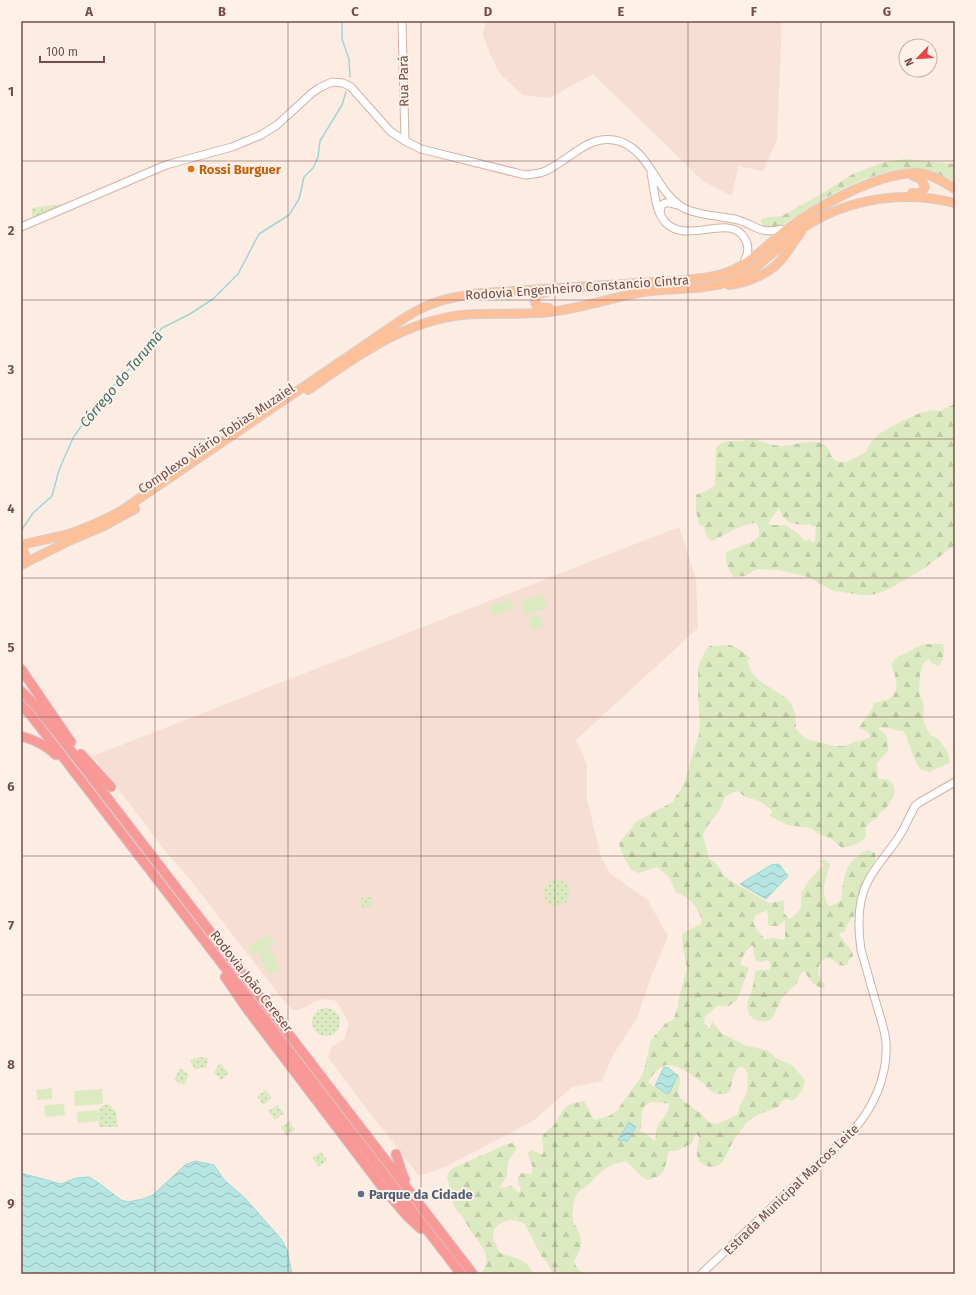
<svg xmlns="http://www.w3.org/2000/svg" width="976" height="1295" viewBox="0 0 976 1295" font-family="'Fira Sans',sans-serif">
<defs>
<pattern id="green-dots" width="8" height="8" patternUnits="userSpaceOnUse"><rect width="8" height="8" fill="#dbeac0"/><path d="M2 2h.1M6 6h.1" fill="none" stroke="#bfcaa6" stroke-width="1.8" stroke-linecap="round"/></pattern>
<pattern id="forest-firs" width="22" height="20" patternUnits="userSpaceOnUse"><rect width="22" height="20" fill="#dbeac0"/><path d="M5 1l3.5 6h-7zM16 11l3.5 6h-7z" fill="#bfcaa6"/></pattern>
<pattern id="water-waves" width="16" height="10" patternUnits="userSpaceOnUse"><rect width="16" height="10" fill="#b6e6e2"/><path d="M0 5q4-4 8 0t8 0" fill="none" stroke="#99bdb9"/></pattern>
</defs>
<rect width="100%" height="100%" fill="#fdece2"/>
<g fill="#f6ded3">
<path d="M 486,21 L 782,21 L 777,140 L 763,171 L 738,166 L 732,196 L 703,181 L 593,74 L 549,98 L 523,95 L 501,75 L 491,56 L 483,35 Z"/>
<path d="M 679,527 L 696,579 L 698,628 L 576,740 L 587,764 L 587,799 L 601,857 L 610,873 L 626,885 L 647,899 L 668,936 L 651,977 L 637,1018 L 612,1057 L 602,1081 L 572,1087 L 533,1121 L 445,1167 L 419,1176 L 366,1108 L 328,1057 L 332,1047 L 345,1038 L 349,1023 L 336,1001 L 325,999 L 316,1001 L 300,1010 L 293,1010 L 283,1000 L 192,882 L 167,853 L 93,756 Z"/>
</g>
<g fill="url(#green-dots)">
<path d="M 71,203 L 32,220 L 32,208 Z"/>
<circle cx="557" cy="893" r="13"/>
<path d="M 366,897 L 370,897 L 374,904 L 363,909 L 359,899 Z"/>
<circle cx="326" cy="1022" r="14"/>
<path d="M 199,1057 L 208,1058 L 206,1068 L 199,1068 L 195,1070 L 190,1060 Z"/>
<path d="M 220,1063 L 229,1073 L 221,1080 L 214,1072 Z"/>
<path d="M 180,1068 L 189,1075 L 184,1085 L 174,1080 Z"/>
<path d="M 266,1090 L 272,1098 L 263,1105 L 257,1096 Z"/>
<path d="M 109,1104 L 116,1112 L 118,1127 L 99,1127 L 98,1109 L 104,1105 Z"/>
<path d="M 277,1105 L 284,1113 L 275,1120 L 268,1111 Z"/>
<path d="M 289,1121 L 295,1129 L 287,1136 L 281,1127 Z"/>
<path d="M 321,1152 L 327,1160 L 319,1167 L 312,1158 Z"/>
</g>
<g fill="url(#forest-firs)" fill-rule="evenodd">
<path d="M 905,159 L 955,164 L 955,184 C 943,179 927,167 913,168 C 882,169 840,188 814,205 C 805,210 797,215 788,221 C 785,223 781,226 778,227 C 771,229 762,227 761,220 C 766,215 775,218 782,216 L 821,194 L 851,175 L 881,163 Z"/>
<path d="M 955,404 L 955,545 L 926,567 L 891,588 L 879,593 L 871,595 L 863,595 L 834,591 L 808,577 L 779,570 L 757,569 L 745,576 L 734,577 C 728,569 725,562 726,552 L 754,541 L 759,536 L 759,528 L 756,523 C 739,524 727,534 712,541 L 708,539 L 704,527 L 699,524 L 696,511 L 696,495 L 710,489 L 715,485 L 716,448 C 726,438 729,442 741,441 C 747,440 751,439 756,440 C 764,442 772,446 781,446 C 794,446 810,438 823,444 C 831,447 829,464 844,462 C 851,461 860,455 866,452 L 869,445 L 879,434 L 898,423 L 920,413 L 933,410 L 940,411 ZM 779,508 C 780,511 781,514 783,517 C 789,524 801,526 809,524 L 813,527 L 816,526 L 815,541 L 814,542 L 808,539 L 805,541 C 802,539 801,536 798,533 C 793,529 791,530 786,525 L 771,525 L 768,523 Z"/>
<path d="M 926,644 L 943,644 C 945,652 943,659 940,666 L 933,664 L 929,659 L 923,664 L 920,673 L 919,694 L 924,705 L 923,716 L 924,723 L 930,735 L 934,737 L 939,739 L 948,753 L 950,763 L 929,772 L 920,769 C 911,757 911,743 903,731 C 894,731 887,726 878,728 L 887,736 L 888,751 L 877,763 L 878,777 L 879,780 C 884,779 887,778 891,782 C 899,789 892,802 885,809 C 883,811 882,810 880,813 C 879,814 878,816 877,818 C 872,822 870,821 865,828 L 866,836 C 859,845 853,845 842,848 L 831,839 L 817,833 L 811,828 L 788,825 L 769,816 L 772,812 L 772,810 C 767,807 763,803 758,801 C 748,796 747,800 738,791 L 732,793 L 725,797 L 719,811 L 706,828 L 703,835 L 709,859 C 718,861 718,869 723,874 C 726,877 728,878 731,881 L 769,903 L 784,901 L 784,913 L 789,919 C 793,917 801,910 801,905 C 802,900 800,897 802,892 C 808,881 814,873 824,865 L 820,861 L 825,860 L 830,864 C 826,879 819,892 829,906 L 835,904 L 841,900 C 844,877 844,861 868,850 L 875,853 C 877,871 863,887 865,906 C 857,914 847,919 845,932 L 840,933 L 839,934 C 843,941 852,948 853,956 L 849,960 L 847,965 C 840,968 836,962 830,958 C 816,957 815,977 825,984 L 824,988 C 816,988 808,979 805,972 L 804,971 L 800,975 L 797,983 L 783,996 L 772,1019 C 767,1022 761,1022 756,1020 C 741,1012 749,999 753,986 C 754,981 754,976 756,971 L 758,970 L 769,970 L 771,966 L 770,962 L 767,960 L 762,962 L 756,961 L 754,955 L 753,946 L 752,945 C 747,951 740,957 741,965 L 747,967 L 749,969 L 737,1000 L 729,1006 L 717,1006 L 705,1017 L 704,1023 L 708,1028 L 711,1028 L 712,1021 L 721,1033 L 747,1046 L 758,1048 L 768,1051 L 776,1058 L 792,1065 L 805,1080 C 804,1088 800,1094 794,1100 L 785,1099 L 781,1102 L 779,1107 C 769,1111 758,1113 749,1121 C 744,1124 738,1135 734,1140 C 726,1152 723,1175 703,1164 C 693,1159 698,1146 699,1137 L 696,1133 L 692,1143 L 677,1151 L 669,1151 C 664,1168 667,1176 647,1180 L 640,1175 L 626,1161 C 609,1164 602,1170 590,1183 C 587,1187 582,1189 578,1193 C 573,1199 572,1212 573,1220 C 575,1228 582,1235 581,1243 C 581,1251 575,1256 574,1263 L 579,1270 L 586,1274 L 553,1274 L 547,1262 L 542,1257 L 524,1223 C 520,1222 516,1220 511,1220 C 504,1220 492,1227 493,1235 C 493,1241 498,1248 500,1253 C 509,1256 521,1258 528,1265 C 531,1269 532,1272 537,1274 L 483,1274 L 482,1272 C 493,1256 481,1246 473,1234 C 468,1228 466,1220 461,1215 C 460,1213 458,1213 457,1211 C 450,1200 450,1188 447,1176 L 451,1169 L 507,1144 L 513,1143 L 517,1148 L 508,1162 L 507,1176 L 499,1188 L 511,1186 L 519,1193 L 521,1189 C 517,1181 516,1178 522,1173 L 531,1174 C 536,1166 528,1161 528,1153 L 532,1150 L 540,1154 L 543,1154 C 545,1148 540,1142 543,1136 C 545,1131 550,1129 554,1125 C 558,1120 560,1114 564,1109 C 568,1103 577,1103 584,1101 L 594,1120 C 604,1118 611,1117 618,1109 L 643,1074 L 651,1040 L 666,1023 L 673,1020 L 678,1007 L 679,998 L 687,968 L 683,948 L 682,934 L 702,923 C 699,908 691,898 676,892 L 669,877 L 657,867 L 638,873 L 631,870 L 621,851 L 619,843 L 637,821 L 673,802 L 676,796 L 680,791 L 685,780 L 690,765 L 691,758 L 699,735 L 700,720 L 698,699 L 698,669 L 700,661 L 707,648 L 710,646 L 713,646 L 730,645 L 739,649 L 751,659 L 748,659 C 749,683 776,687 789,701 C 793,705 794,711 796,716 L 795,717 L 796,726 L 795,728 L 806,739 L 834,746 L 843,746 L 851,744 L 854,742 L 866,739 L 871,736 L 866,731 L 859,728 C 863,721 873,710 874,703 C 878,702 883,701 887,700 C 902,694 896,676 891,665 L 896,658 L 921,645 ZM 766,910 C 770,916 766,921 769,926 L 777,926 L 785,921 L 785,938 L 783,940 L 774,938 L 765,939 L 757,930 L 753,922 L 756,915 L 761,913 ZM 666,1065 C 681,1065 691,1075 703,1083 C 706,1085 708,1090 712,1092 C 716,1094 721,1094 725,1094 L 730,1091 L 732,1081 L 737,1068 L 741,1067 L 745,1068 L 748,1075 L 747,1093 L 740,1105 L 737,1115 L 717,1124 L 710,1123 L 700,1113 L 680,1098 L 678,1092 L 680,1079 L 678,1075 L 674,1072 L 671,1071 L 655,1087 L 648,1082 C 653,1074 657,1068 666,1065 ZM 652,1102 C 657,1103 664,1102 669,1104 C 669,1113 662,1118 658,1125 C 656,1129 656,1136 655,1141 L 645,1133 L 640,1131 C 643,1121 639,1114 645,1105 Z"/>
</g>
<g fill="#dbeac0">
<path d="M 542,594 L 547,608 L 525,615 L 520,601 Z"/>
<path d="M 511,599 L 514,609 L 492,616 L 489,606 Z"/>
<path d="M 539,614 L 544,626 L 532,631 L 528,619 Z"/>
<path d="M 269,934 L 275,944 L 254,956 L 248,946 Z"/>
<path d="M 270,949 L 280,969 L 269,975 L 259,955 Z"/>
<path d="M 52,1088 L 52,1099 L 37,1100 L 36,1090 Z"/>
<path d="M 102,1089 L 103,1104 L 75,1106 L 74,1091 Z"/>
<path d="M 64,1104 L 65,1115 L 45,1117 L 44,1105 Z"/>
<path d="M 97,1110 L 98,1121 L 78,1123 L 77,1112 Z"/>
</g>
<g fill="url(#water-waves)" stroke="#9cd8d3">
<path d="M 779,864 L 788,876 L 766,899 L 740,884 L 771,865 Z"/>
<path d="M 664,1067 L 669,1068 L 677,1076 L 670,1092 L 667,1094 L 655,1086 Z"/>
<path d="M 629,1122 L 636,1127 L 627,1142 L 625,1140 L 621,1141 L 618,1140 Z"/>
<path d="M 195,1161 L 214,1165 L 224,1180 L 245,1198 L 281,1239 L 287,1250 L 292,1274 L 21,1274 L 21,1173 L 61,1184 L 76,1178 L 89,1177 L 100,1184 L 121,1200 L 128,1202 L 143,1199 L 153,1195 L 185,1165 Z"/>
</g>
<g fill="none" stroke-linecap="round" stroke-linejoin="round">
<g stroke="#9cd8d3" stroke-width="1.5">
<path d="M 342,21 L 342,39 L 349,59 L 350,77"/>
<path d="M 21,531 L 33,513 L 52,496 L 59,470 L 73,438 L 98,402 L 133,365 L 162,328 L 190,314 L 213,299 L 238,274 L 259,234 L 289,215 L 299,199 L 304,177 L 313,168 L 318,157 L 320,141 L 342,105 L 346,92"/>
</g>
<g stroke="#d3b1a8" stroke-width="9">
<g id="secondary">
<path d="M 402,21 L 405,141"/>
<path d="M 651,174 C 655,190 654,210 666,223 C 688,245 731,212 745,239 C 749,246 749,252 745,259"/>
<path d="M 660,213 L 661,206 C 666,201 671,203 677,205"/>
<path d="M 21,227 L 166,165 L 232,147 L 261,135 L 277,125 L 312,93 L 319,88 L 332,82 L 343,83 L 351,87 L 390,131 L 405,141 L 421,149 L 525,175 C 531,174 538,174 543,172 C 567,163 586,135 614,140 C 648,146 654,187 679,205 C 691,215 722,216 738,220 C 755,225 761,235 781,229"/>
<path d="M 701,1274 L 849,1135 C 873,1110 888,1077 886,1042 C 885,1031 881,1020 878,1009 C 872,990 867,970 861,950 C 858,929 857,901 868,881 C 875,867 887,854 896,841 C 904,830 909,817 915,806 L 920,802 L 955,782"/>
</g>
</g>
<g stroke="#d8cdcc" stroke-width="10">
<g id="primary">
<path d="M 912,193 L 921,193 L 925,187 L 921,179 L 913,176"/>
<path d="M 729,285 C 746,283 769,274 780,261 C 788,252 794,241 801,232"/>
<path d="M 547,292 L 538,294 C 530,305 539,308 549,308"/>
<path d="M 308,390 C 356,357 402,322 462,315 C 494,312 525,316 557,311 C 586,307 614,297 643,292 C 673,287 707,292 735,279 C 757,269 773,252 791,237 C 836,200 899,189 955,203"/>
<path d="M 21,545 C 34,542 47,539 61,536 C 82,531 102,521 121,511 L 406,317 C 431,301 451,297 481,293 L 685,280 C 702,278 719,277 735,269 C 754,260 769,243 786,230 C 816,207 880,171 919,173 C 931,174 944,182 955,189"/>
<path d="M 21,547 L 25,554 L 24,564"/>
<path d="M 21,565 L 69,541 L 102,527 L 135,509"/>
</g>
</g>
<g stroke="#d8cdcc" stroke-width="11">
<g id="highway">
<path d="M 21,669 L 71,742"/>
<path d="M 21,691 L 35,705 L 79,761 L 473,1274"/>
<path d="M 21,705 L 29,713 L 461,1274"/>
<path d="M 21,736 C 35,740 46,745 56,755"/>
<path d="M 81,754 L 111,787"/>
<path d="M 225,977 L 247,1009 L 383,1188 L 407,1216 L 421,1229"/>
<path d="M 396,1154 L 402,1173 L 405,1180"/>
</g>
</g>
<use href="#secondary" stroke="#fff" stroke-width="7"/>
<use href="#primary" stroke="#fdc098" stroke-width="8"/>
<use href="#highway" stroke="#f89997" stroke-width="9"/>
</g>
<path fill="none" stroke="#744d48" stroke-width="1" stroke-opacity="0.55" d="M 155,21 L 155,1274M 288,21 L 288,1274M 421,21 L 421,1274M 555,21 L 555,1274M 688,21 L 688,1274M 821,21 L 821,1274M 21,161 L 955,161M 21,300 L 955,300M 21,439 L 955,439M 21,578 L 955,578M 21,717 L 955,717M 21,856 L 955,856M 21,995 L 955,995M 21,1134 L 955,1134"/>
<circle fill="#e8710a" stroke="#fff1e8" stroke-width="1.5" cx="191" cy="169" r="4"/>
<circle fill="#5c6f8a" stroke="#fff1e8" stroke-width="1.5" cx="361" cy="1194" r="4"/>
<g text-anchor="middle" stroke-width="4" stroke-linejoin="round" paint-order="stroke">
<g font-size="13" fill="#744d48" stroke="#fff1e8">
<text transform="translate(403 81) rotate(-91)" y="5">Rua Pará</text>
<text transform="translate(577 287) rotate(-4)" y="5">Rodovia Engenheiro Constancio Cintra</text>
<text transform="translate(216 438) rotate(-34)" y="5">Complexo Viário Tobias Muzaiel</text>
<text transform="translate(252 981) rotate(52)" y="5">Rodovia João Cereser</text>
<text transform="translate(791 1189) rotate(-44)" y="5">Estrada Municipal Marcos Leite</text>
</g>
<g font-size="13" font-weight="bold" fill="#c56008" stroke="#fff1e8" text-anchor="start">
<text x="199" y="174">Rossi Burguer</text>
</g>
<g font-size="13" font-weight="bold" fill="#4e5e75" stroke="#fff1e8" text-anchor="start">
<text x="369" y="1199">Parque da Cidade</text>
</g>
<g font-size="14" font-style="italic" fill="#397370" stroke="#fff1e8">
<text transform="translate(121 379) rotate(-50)" y="5">Córrego do Tarumã</text>
</g>
</g>
<rect width="976" height="1295" fill="none" stroke="#fff1e8" stroke-width="44"/>
<g transform="translate(918 58) rotate(245)"><circle r="19" fill="#fff1e8" stroke="#c7afa8"/>
<path d="M0-3L7 15L0 10L-7 15Z" fill="#e94446"/>
<text y="-6" font-size="11" font-weight="bold" text-anchor="middle" fill="#744d48">N</text>
</g>
<path d="M40 56v6h64v-6" fill="none" stroke="#744d48" stroke-width="2"/>
<text x="46" y="56" font-size="12" fill="#744d48" stroke="#fff1e8" stroke-width="3" paint-order="stroke">100 m</text>
<rect x="22" y="22" width="932" height="1251" fill="none" stroke="#744d48" stroke-width="1.5"/>
<g font-size="13" text-anchor="middle" font-weight="bold" fill="#744d48">
<text x="89" y="16">A</text>
<text x="222" y="16">B</text>
<text x="355" y="16">C</text>
<text x="488" y="16">D</text>
<text x="621" y="16">E</text>
<text x="754" y="16">F</text>
<text x="887" y="16">G</text>
<text x="11" y="96">1</text>
<text x="11" y="235">2</text>
<text x="11" y="374">3</text>
<text x="11" y="513">4</text>
<text x="11" y="652">5</text>
<text x="11" y="791">6</text>
<text x="11" y="930">7</text>
<text x="11" y="1069">8</text>
<text x="11" y="1208">9</text>
</g>
</svg>
